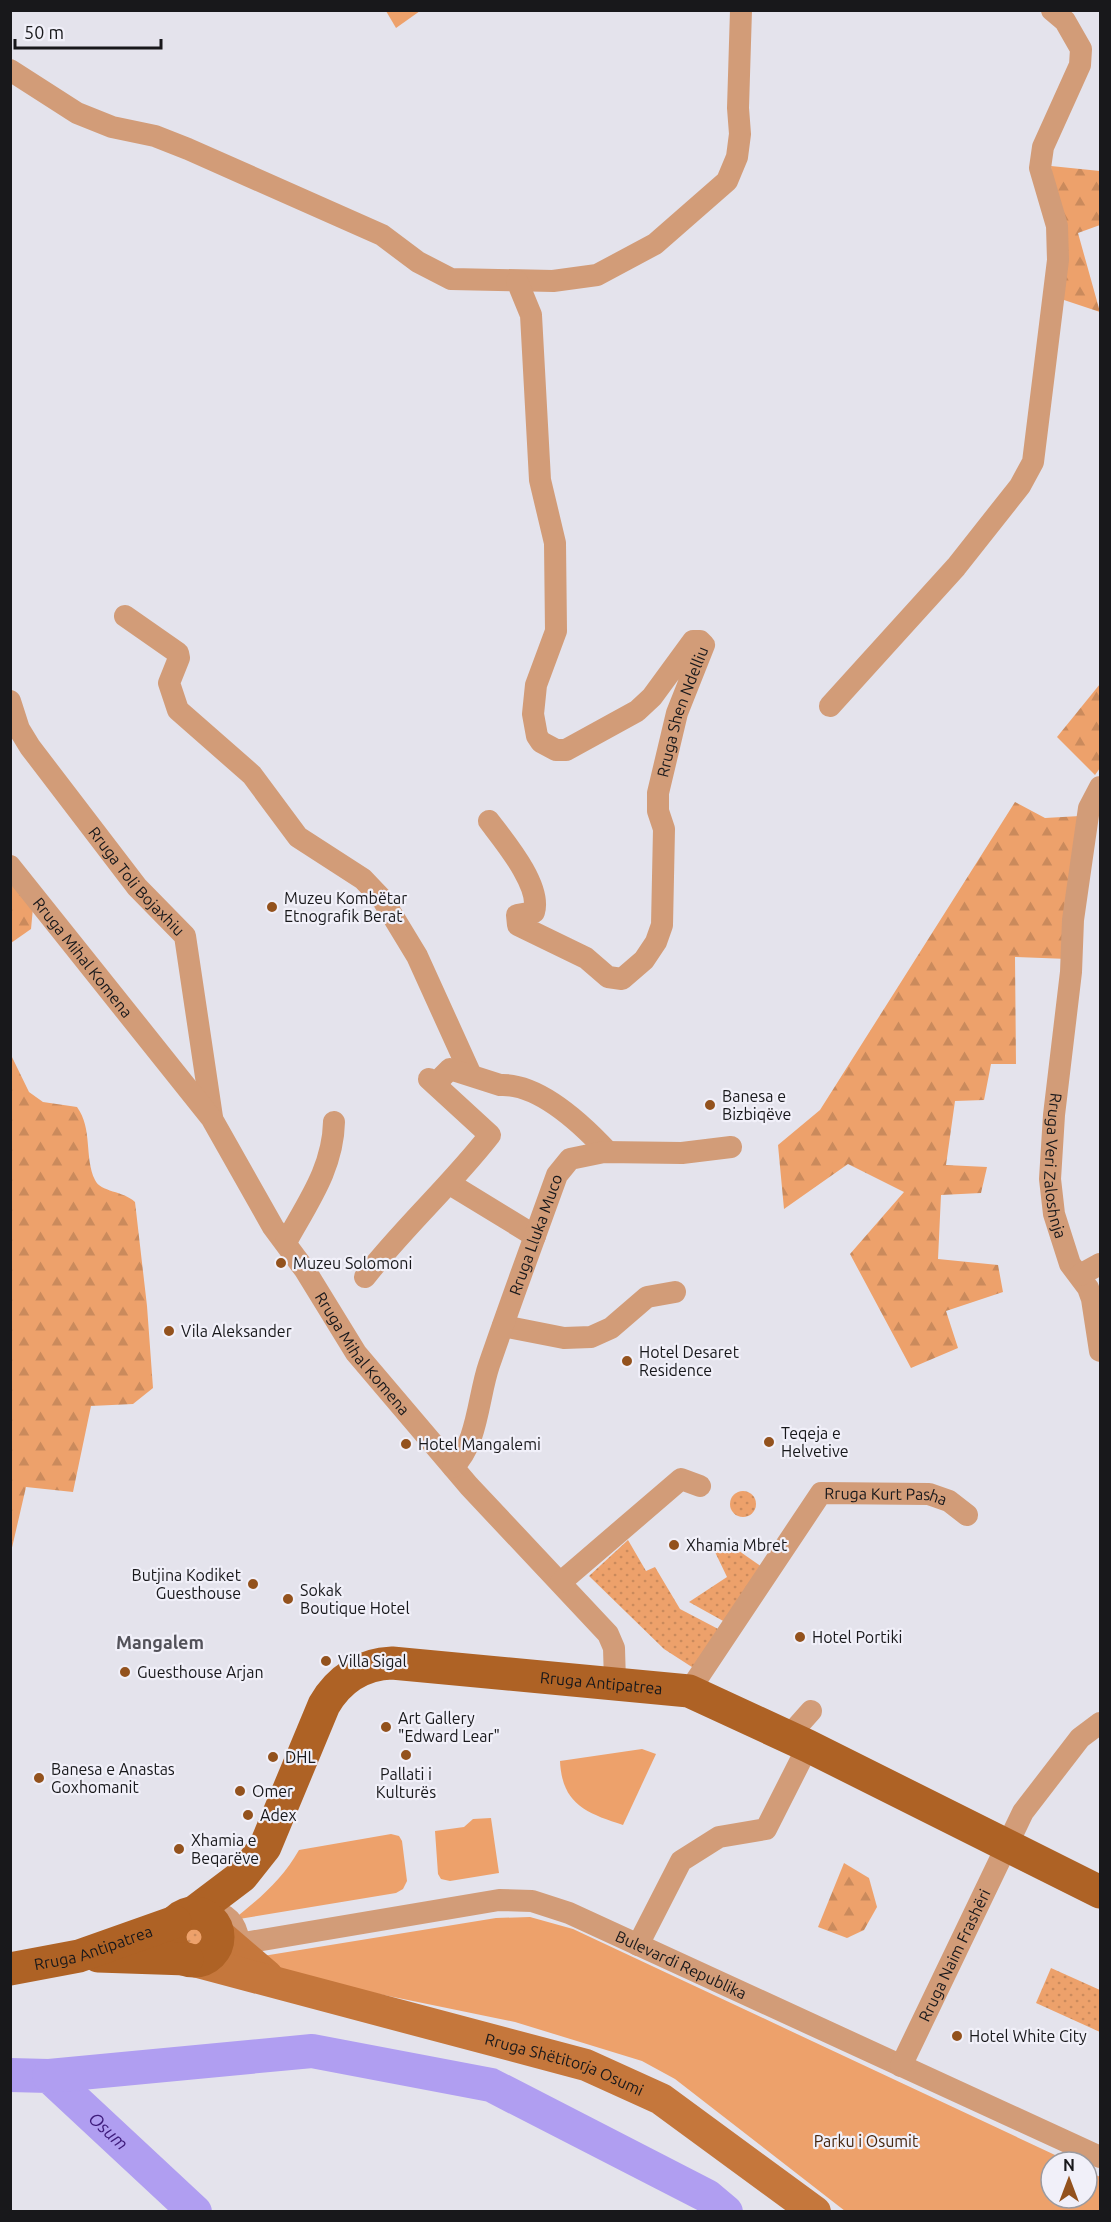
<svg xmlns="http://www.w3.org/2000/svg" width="1111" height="2222" viewBox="0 0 1111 2222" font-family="Ubuntu,sans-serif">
<defs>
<pattern id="grass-dots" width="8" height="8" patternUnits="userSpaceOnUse" patternTransform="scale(1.5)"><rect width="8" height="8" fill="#eda16b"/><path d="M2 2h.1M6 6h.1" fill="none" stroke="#ca8a5c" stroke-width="1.8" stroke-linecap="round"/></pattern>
<pattern id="forest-firs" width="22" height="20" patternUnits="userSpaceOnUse" patternTransform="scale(1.5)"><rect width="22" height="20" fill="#eda16b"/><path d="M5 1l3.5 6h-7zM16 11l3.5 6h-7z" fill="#ca8a5c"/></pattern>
</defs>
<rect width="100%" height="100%" fill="#e4e3ec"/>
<g fill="url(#grass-dots)">
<circle cx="743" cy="1504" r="13"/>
<path d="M 628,1540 L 646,1571 L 655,1567 L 680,1609 L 722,1631 L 695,1669 L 664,1649 L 589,1576 Z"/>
<path d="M 729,1544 L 762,1567 L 725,1622 L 689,1602 L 727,1577 L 715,1552 Z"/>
<path d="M 198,1926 C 206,1931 208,1940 202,1948 L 181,1944 L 181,1935 L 185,1928 Z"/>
<path d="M 1051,1968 L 1100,1990 L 1100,2032 L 1036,2003 Z"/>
</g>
<g fill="url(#forest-firs)">
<path d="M 386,11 L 420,11 L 396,28 Z"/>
<path d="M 1051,166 L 1100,171 L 1100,225 L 1078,233 L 1100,312 L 1061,299 Z"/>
<path d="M 1100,684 L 1100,768 L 1095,775 L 1057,737 Z"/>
<path d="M 1015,802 L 1045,818 L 1080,816 L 1068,959 L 1015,957 L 1016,1064 L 991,1064 L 984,1100 L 955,1101 L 946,1165 L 987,1167 L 981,1193 L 941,1195 L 938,1259 L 998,1265 L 1003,1292 L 946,1311 L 958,1348 L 911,1368 L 850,1254 L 904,1192 L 848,1164 L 784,1209 L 778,1145 L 820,1110 Z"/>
<path d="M 10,879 L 33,908 L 31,929 L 11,943 Z"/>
<path d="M 11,1055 L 29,1092 L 43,1102 L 77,1107 C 93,1129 84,1157 95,1180 C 100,1192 124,1191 135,1202 L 147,1306 L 153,1388 L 133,1404 L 91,1406 L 73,1492 L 26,1487 L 11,1552 Z"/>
<path d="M 844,1863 L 869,1878 L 877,1907 L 864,1930 L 847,1938 L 818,1927 Z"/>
</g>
<g fill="#eda16b">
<path d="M 642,1749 L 656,1754 L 623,1825 C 586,1813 562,1804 560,1761 Z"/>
<path d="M 491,1818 L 499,1873 L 450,1881 L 441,1879 L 438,1874 L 435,1831 L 464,1827 L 473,1819 Z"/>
<path d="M 391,1834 L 399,1836 L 402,1841 L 407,1881 L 403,1889 L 396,1893 L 233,1920 C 259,1899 282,1880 299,1850 Z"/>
<path d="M 530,1917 L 573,1929 L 1070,2162 L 1051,2162 L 1051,2198 L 1087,2198 L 1087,2170 L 1100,2177 L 1100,2211 L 845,2211 L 675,2079 L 642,2061 L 515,2022 L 272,1972 L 263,1956 L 496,1918 Z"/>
</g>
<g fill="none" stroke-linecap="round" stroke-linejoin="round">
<g stroke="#b09ef1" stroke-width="34">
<path id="s1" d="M 10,2075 L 49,2076 L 195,2212"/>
<path d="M 49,2076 L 312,2051 L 491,2085 L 707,2196 L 726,2212"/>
</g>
<g stroke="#d29c78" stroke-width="22">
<path d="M 10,70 L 77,113 L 112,127 L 155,136 L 188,149 L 382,235 L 418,262 L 451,279 L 553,281 L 597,275 L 655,244 L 727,181 L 737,157 L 740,134 L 738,108 L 741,10"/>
<path d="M 125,616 L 178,653 L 179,658 L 169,683 L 178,710 L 252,775 L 298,837 L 363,879 L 383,900 L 417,956 L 471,1075"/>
<path id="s2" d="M 10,701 L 19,729 L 30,747 L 137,887 L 185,936 L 212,1117"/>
<path d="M 830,706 L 956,567 L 1020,486 L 1033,462 L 1058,260 L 1057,226 L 1040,168 L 1043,147 L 1080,65 L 1081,49 L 1065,21 L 1052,10"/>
<path id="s3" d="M 1100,787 L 1089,808 L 1073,920 L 1071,972 L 1054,1115 L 1050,1179 L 1054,1214 L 1070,1264 L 1088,1288 L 1092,1299 L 1100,1351"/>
<path id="s4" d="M 489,821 C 504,841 542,886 534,912 L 517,915 L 518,925 L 586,958 L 608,977 L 622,979 L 644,960 L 656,942 L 662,925 L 664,829 L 658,811 L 658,793 L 677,713 L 704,645 L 700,641 L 693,641 L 652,697 L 637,711 L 566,750 L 556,750 L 541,742 L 537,736 L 533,714 L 536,685 L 556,631 L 555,543 L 540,480 L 531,315 L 517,281"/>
<path id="s5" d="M 10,866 L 212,1119 L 273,1227 L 305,1270 L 356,1353 L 469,1486 L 608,1634 L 614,1648 L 615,1682"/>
<path d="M 435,1084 L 450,1069 L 500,1085 C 539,1083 582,1124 608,1152"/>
<path d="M 450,1184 L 535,1236"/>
<path d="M 286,1242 C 308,1202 333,1168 334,1122"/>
<path d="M 1080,1275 L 1100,1264"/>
<path d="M 365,1277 C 404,1227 451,1185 490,1135 L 429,1079"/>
<path d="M 503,1326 L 564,1338 L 591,1337 L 611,1328 L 647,1297 L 675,1292"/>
<path id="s6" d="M 453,1467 C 478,1443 478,1397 489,1365 C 511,1301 534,1239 557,1175 L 570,1159 L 604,1152 L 682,1153 L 731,1147"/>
<path d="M 561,1582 L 681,1479 L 700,1486"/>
<path id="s7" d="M 689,1691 L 821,1493 L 929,1494 L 949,1501 L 967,1515"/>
<path d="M 787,1738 L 811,1711"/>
<path d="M 225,1916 C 238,1925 241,1942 237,1957"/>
<path id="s8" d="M 238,1944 L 499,1900 L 532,1901 L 569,1913 L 1100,2157"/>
<path d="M 638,1945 L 681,1861 L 719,1837 L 766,1829 L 808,1746"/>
<path id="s9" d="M 901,2066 L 1023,1812 L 1080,1738 L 1100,1723"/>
</g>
<g stroke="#c5773c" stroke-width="32">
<path d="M 218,1934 L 267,1976"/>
<path id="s10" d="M 187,1959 L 586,2065 L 661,2099 L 815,2212"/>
</g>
<g stroke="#ae6225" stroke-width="33">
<path id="s11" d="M 193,1913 L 242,1876 L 265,1847 L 324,1705 C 339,1679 363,1664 392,1663 L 689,1691 L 808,1746 L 1100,1892"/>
<circle cx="194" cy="1937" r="24"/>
<path d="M 98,1956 L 187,1959"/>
<path id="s12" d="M 10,1969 L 79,1956 L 175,1922"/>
</g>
</g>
<g fill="#93521d" stroke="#f1f0f9" stroke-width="2">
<circle cx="272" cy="907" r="6"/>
<circle cx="710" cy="1105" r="6"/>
<circle cx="281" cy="1263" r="6"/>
<circle cx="169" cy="1331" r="6"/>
<circle cx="627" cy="1361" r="6"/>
<circle cx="769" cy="1442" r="6"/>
<circle cx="406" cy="1444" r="6"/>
<circle cx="674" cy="1545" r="6"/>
<circle cx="253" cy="1584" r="6"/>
<circle cx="288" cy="1599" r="6"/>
<circle cx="800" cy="1637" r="6"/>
<circle cx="326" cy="1661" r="6"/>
<circle cx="125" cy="1672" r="6"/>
<circle cx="386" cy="1727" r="6"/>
<circle cx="406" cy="1755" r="6"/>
<circle cx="273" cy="1757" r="6"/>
<circle cx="39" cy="1778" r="6"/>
<circle cx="240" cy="1791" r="6"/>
<circle cx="248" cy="1815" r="6"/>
<circle cx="179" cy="1849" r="6"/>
<circle cx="957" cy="2036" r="6"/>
</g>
<g text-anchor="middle" stroke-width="4.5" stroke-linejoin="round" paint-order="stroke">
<g font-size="16" fill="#18181b" stroke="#f1f0f9">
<text dy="6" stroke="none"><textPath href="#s4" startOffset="537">Rruga Shen Ndelliu</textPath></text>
<text dy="6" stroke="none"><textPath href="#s2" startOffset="222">Rruga Toli Bojaxhiu</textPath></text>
<text dy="6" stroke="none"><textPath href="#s5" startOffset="117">Rruga Mihal Komena</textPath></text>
<text dy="6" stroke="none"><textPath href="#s3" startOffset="384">Rruga Veri Zaloshnja</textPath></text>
<text dy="6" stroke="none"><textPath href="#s6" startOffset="248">Rruga Lluka Muco</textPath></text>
<text dy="6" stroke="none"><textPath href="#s5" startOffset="603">Rruga Mihal Komena</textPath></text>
<text dy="6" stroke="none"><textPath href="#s7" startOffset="303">Rruga Kurt Pasha</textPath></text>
<text dy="6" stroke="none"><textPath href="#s11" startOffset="546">Rruga Antipatrea</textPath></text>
<text dy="6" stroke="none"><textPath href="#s12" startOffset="86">Rruga Antipatrea</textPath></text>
<text dy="6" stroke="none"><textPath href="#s9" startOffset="123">Rruga Naim Frashëri</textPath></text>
<text dy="6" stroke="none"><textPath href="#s8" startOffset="460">Bulevardi Republika</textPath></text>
<text dy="6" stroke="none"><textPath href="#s10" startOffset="392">Rruga Shëtitorja Osumi</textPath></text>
</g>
<g font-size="16" fill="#18181b" stroke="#f1f0f9" text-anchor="start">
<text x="284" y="904">Muzeu Kombëtar<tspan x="284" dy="18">Etnografik Berat</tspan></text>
<text x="722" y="1102">Banesa e<tspan x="722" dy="18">Bizbiqëve</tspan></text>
<text x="293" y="1269">Muzeu Solomoni</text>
<text x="181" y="1337">Vila Aleksander</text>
<text x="639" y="1358">Hotel Desaret<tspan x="639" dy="18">Residence</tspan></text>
<text x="781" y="1439">Teqeja e<tspan x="781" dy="18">Helvetive</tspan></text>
<text x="418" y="1450">Hotel Mangalemi</text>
<text x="686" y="1551">Xhamia Mbret</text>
<text x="241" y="1581" text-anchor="end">Butjina Kodiket<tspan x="241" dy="18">Guesthouse</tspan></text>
<text x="300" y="1596">Sokak<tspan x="300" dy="18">Boutique Hotel</tspan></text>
<text x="812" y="1643">Hotel Portiki</text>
<text x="338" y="1667">Villa Sigal</text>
<text x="137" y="1678">Guesthouse Arjan</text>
<text x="398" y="1724">Art Gallery<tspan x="398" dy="18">"Edward Lear"</tspan></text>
<text x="285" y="1763">DHL</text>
<text x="51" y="1775">Banesa e Anastas<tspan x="51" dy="18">Goxhomanit</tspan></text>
<text x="406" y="1780" text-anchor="middle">Pallati i<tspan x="406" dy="18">Kulturës</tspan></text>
<text x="252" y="1797">Omer</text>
<text x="260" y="1821">Adex</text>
<text x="191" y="1846">Xhamia e<tspan x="191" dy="18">Beqarëve</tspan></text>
<text x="969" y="2042">Hotel White City</text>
</g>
<g font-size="16" fill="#45250d" stroke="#f1f0f9">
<text x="866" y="2147">Parku i Osumit</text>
</g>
<g font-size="18" font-weight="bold" fill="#53525a" stroke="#f1f0f9">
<text x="160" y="1649">Mangalem</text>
</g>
<g font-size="18" font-style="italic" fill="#3e1b7b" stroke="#f1f0f9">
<text dy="6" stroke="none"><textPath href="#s1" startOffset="120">Osum</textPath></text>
</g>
</g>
<rect width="1111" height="2222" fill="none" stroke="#18181b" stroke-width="24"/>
<g transform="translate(1069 2180)"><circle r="28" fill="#f1f0f9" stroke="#9a9aa0" stroke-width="1.5"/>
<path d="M0-4.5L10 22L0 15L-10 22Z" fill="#93521d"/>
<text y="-9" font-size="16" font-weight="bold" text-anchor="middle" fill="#18181b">N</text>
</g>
<path d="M15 39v9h146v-9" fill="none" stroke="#18181b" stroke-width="3"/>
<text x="24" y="39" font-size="18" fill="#18181b" stroke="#f1f0f9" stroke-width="4.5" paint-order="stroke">50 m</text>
</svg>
